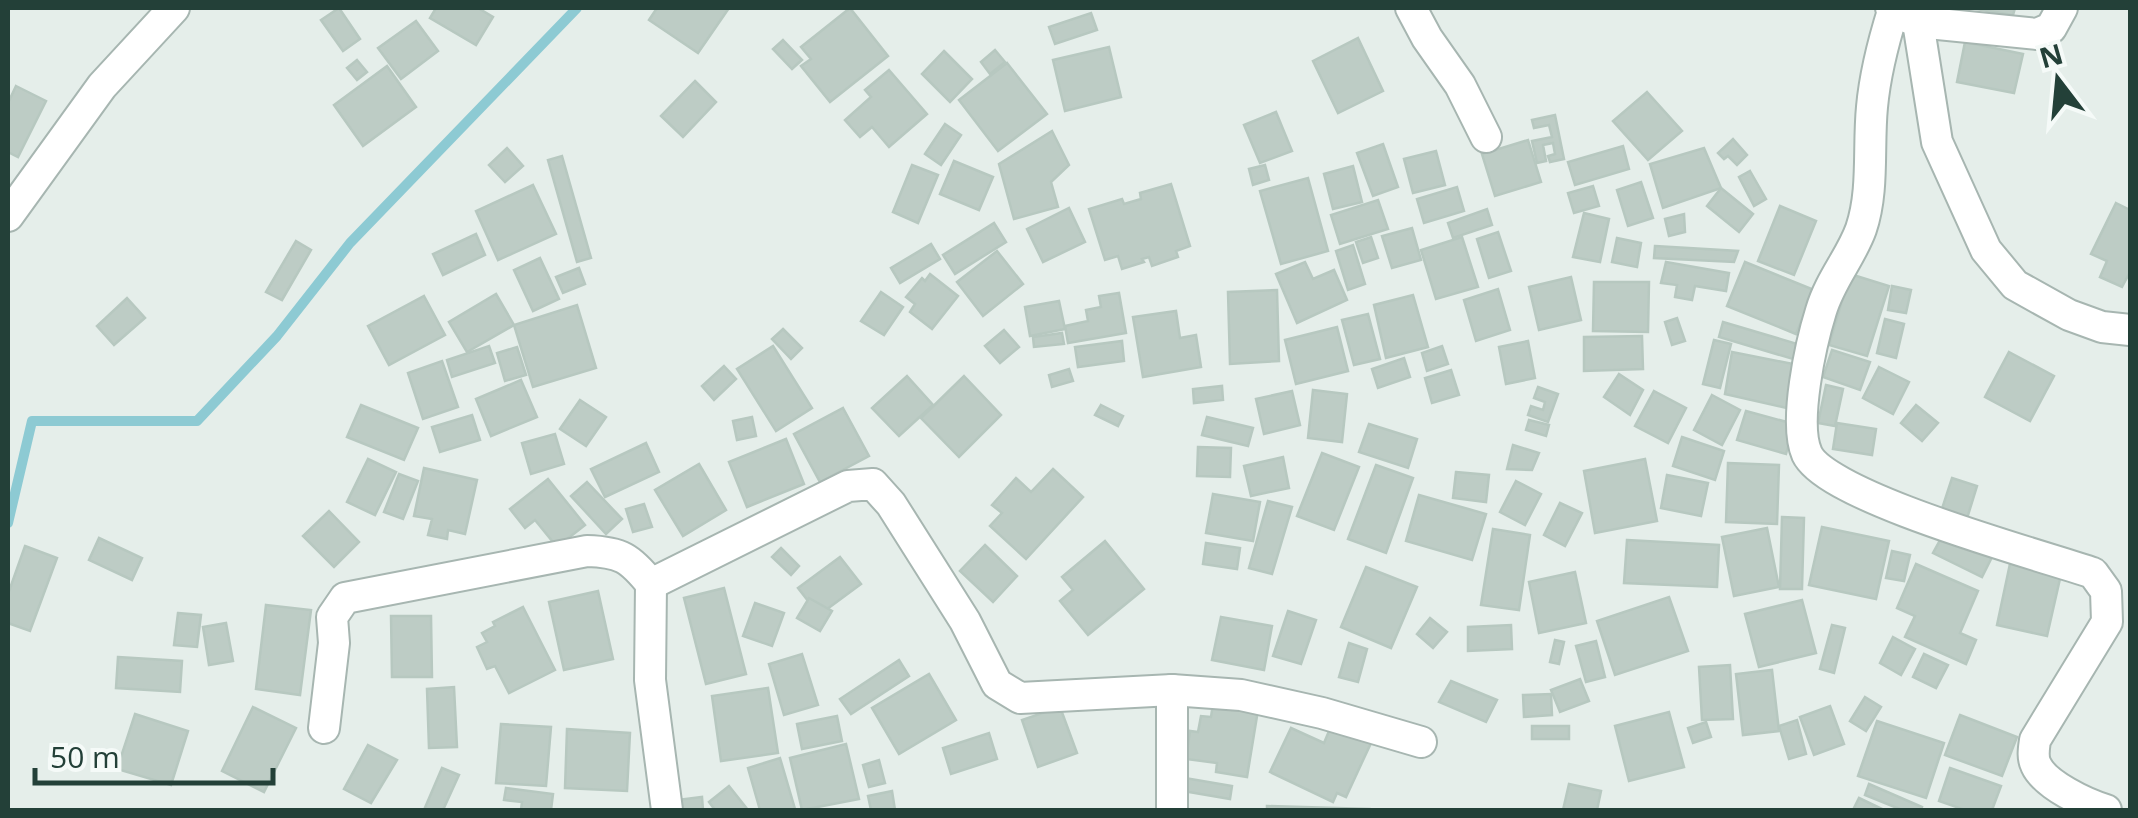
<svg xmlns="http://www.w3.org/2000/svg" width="2138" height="818" viewBox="0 0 2138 818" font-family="'Open Sans',sans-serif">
<rect width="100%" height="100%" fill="#e5eeea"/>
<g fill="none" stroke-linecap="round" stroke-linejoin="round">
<path stroke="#8dcad3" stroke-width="10" d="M 8,523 L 32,421 L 197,421 L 277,336 L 350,243 L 577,8"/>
</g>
<g fill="#bdccc5" stroke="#b7c8c0" stroke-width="2.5">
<path d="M 339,8 L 360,39 L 343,51 L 321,20 Z"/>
<path d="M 436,8 L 478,8 L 493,17 L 476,45 L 430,18 Z"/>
<path d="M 657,8 L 729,8 L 698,53 L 649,20 Z"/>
<path d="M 850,8 L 888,56 L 830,102 L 801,66 L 811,59 L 801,47 Z"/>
<path d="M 1970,8 L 2015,8 L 2013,15 Z"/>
<path d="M 1091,13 L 1097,30 L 1055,44 L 1049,27 Z"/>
<path d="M 416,21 L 438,51 L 401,79 L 378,48 Z"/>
<path d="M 1358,38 L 1383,91 L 1338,113 L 1313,61 Z"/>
<path d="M 783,40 L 802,60 L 792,69 L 773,49 Z"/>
<path d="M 1965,42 L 2023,54 L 2014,93 L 1957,82 Z"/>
<path d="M 1109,47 L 1121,97 L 1065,111 L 1053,60 Z"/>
<path d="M 995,50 L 1005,62 L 990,74 L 981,62 Z"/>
<path d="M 944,51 L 972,79 L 950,102 L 922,74 Z"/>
<path d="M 357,60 L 367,72 L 357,80 L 347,68 Z"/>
<path d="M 1007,63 L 1047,114 L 998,151 L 959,100 Z"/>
<path d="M 387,66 L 416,107 L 363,146 L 334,105 Z"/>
<path d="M 889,70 L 927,114 L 889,147 L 872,127 L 860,137 L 845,120 L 871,97 L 865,90 Z"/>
<path d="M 695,81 L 716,102 L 683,137 L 661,116 Z"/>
<path d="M 16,86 L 46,101 L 18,157 L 8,152 L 8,103 Z"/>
<path d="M 1647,92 L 1682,131 L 1648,160 L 1613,121 Z"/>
<path d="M 1276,112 L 1292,151 L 1260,163 L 1244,125 Z"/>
<path d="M 1555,115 L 1564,159 L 1550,162 L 1548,156 L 1555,154 L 1553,143 L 1543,145 L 1546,161 L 1537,163 L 1532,141 L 1552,137 L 1549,125 L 1534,128 L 1532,120 Z"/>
<path d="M 945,124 L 961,135 L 941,165 L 925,154 Z"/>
<path d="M 1052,131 L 1069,165 L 1051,182 L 1058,207 L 1014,219 L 999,164 Z"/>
<path d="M 1733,139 L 1747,155 L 1737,165 L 1728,156 L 1724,159 L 1718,153 Z"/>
<path d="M 1528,140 L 1541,182 L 1495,196 L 1482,154 Z"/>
<path d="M 1383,144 L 1398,187 L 1373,196 L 1357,153 Z"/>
<path d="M 1623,146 L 1629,169 L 1575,185 L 1568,162 Z"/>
<path d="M 507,148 L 523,166 L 505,182 L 489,165 Z"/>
<path d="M 1704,148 L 1721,188 L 1663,208 L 1650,164 Z"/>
<path d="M 1436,151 L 1445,185 L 1413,193 L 1404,159 Z"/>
<path d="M 562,156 L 591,258 L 577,262 L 548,160 Z"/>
<path d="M 954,161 L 993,177 L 979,210 L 940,194 Z"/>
<path d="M 912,165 L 938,175 L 918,223 L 893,212 Z"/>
<path d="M 1265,165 L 1269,180 L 1253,185 L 1249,169 Z"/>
<path d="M 1353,166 L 1362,202 L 1333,209 L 1324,174 Z"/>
<path d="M 1750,171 L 1766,199 L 1754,206 L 1739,177 Z"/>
<path d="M 1308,178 L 1328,251 L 1281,264 L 1260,191 Z"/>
<path d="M 1641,182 L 1653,218 L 1628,226 L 1617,190 Z"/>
<path d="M 1171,184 L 1190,246 L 1176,251 L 1178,257 L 1152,266 L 1149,257 L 1142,259 L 1144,262 L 1122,269 L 1118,256 L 1105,260 L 1089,209 L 1122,199 L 1124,204 L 1141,199 L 1140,193 Z"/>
<path d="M 533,185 L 556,234 L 498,260 L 476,211 Z"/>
<path d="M 1593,186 L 1599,206 L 1574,213 L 1568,193 Z"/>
<path d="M 1457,187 L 1464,211 L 1424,223 L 1417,199 Z"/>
<path d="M 1721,188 L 1753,214 L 1739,232 L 1707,206 Z"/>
<path d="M 1378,200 L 1388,229 L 1340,244 L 1331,215 Z"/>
<path d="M 2116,203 L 2130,210 L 2130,272 L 2122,287 L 2100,277 L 2107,261 L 2091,254 Z"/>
<path d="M 1780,206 L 1816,221 L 1794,275 L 1758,261 Z"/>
<path d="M 1069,208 L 1085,242 L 1043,262 L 1027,229 Z"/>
<path d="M 1487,209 L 1492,225 L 1453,238 L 1448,223 Z"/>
<path d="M 1584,213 L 1609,219 L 1600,262 L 1573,257 Z"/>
<path d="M 1684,214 L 1685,232 L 1669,236 L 1665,219 Z"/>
<path d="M 994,223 L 1006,242 L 955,274 L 943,255 Z"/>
<path d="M 1412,228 L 1421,260 L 1392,268 L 1382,236 Z"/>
<path d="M 1498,232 L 1511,271 L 1489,278 L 1477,239 Z"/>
<path d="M 476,234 L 485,255 L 443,275 L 433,254 Z"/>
<path d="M 1371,237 L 1378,258 L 1363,263 L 1356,242 Z"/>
<path d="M 1462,237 L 1478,287 L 1436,299 L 1421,250 Z"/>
<path d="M 1617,238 L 1641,243 L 1637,267 L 1612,262 Z"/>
<path d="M 296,241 L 311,250 L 282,300 L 266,292 Z"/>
<path d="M 931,244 L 940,259 L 900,283 L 891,268 Z"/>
<path d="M 1353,245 L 1365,284 L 1348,290 L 1336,251 Z"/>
<path d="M 1655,246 L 1738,251 L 1734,262 L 1654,258 Z"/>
<path d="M 997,251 L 1023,284 L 983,316 L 957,282 Z"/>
<path d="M 540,258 L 559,299 L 533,311 L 514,270 Z"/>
<path d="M 1305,262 L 1313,279 L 1334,270 L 1347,300 L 1297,323 L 1276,274 Z"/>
<path d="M 1666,262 L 1729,273 L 1726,291 L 1695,286 L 1692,300 L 1675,297 L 1677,285 L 1661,283 Z"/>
<path d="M 1745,262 L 1814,290 L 1796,334 L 1727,306 Z"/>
<path d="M 579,268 L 585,284 L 563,293 L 556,277 Z"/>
<path d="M 930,274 L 958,296 L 932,329 L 910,312 L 915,304 L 906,297 L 922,278 L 925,281 Z"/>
<path d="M 1850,274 L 1889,286 L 1867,356 L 1829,345 Z"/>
<path d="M 1571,277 L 1581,320 L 1539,330 L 1529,287 Z"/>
<path d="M 1594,282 L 1649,282 L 1648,332 L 1593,331 Z"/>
<path d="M 1892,286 L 1911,290 L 1906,313 L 1888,310 Z"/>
<path d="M 1498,289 L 1510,330 L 1476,341 L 1464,300 Z"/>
<path d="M 1277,290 L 1279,361 L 1230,364 L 1228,292 Z"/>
<path d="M 881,292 L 903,307 L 884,335 L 861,321 Z"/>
<path d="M 1119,293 L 1126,333 L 1068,343 L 1065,326 L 1088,321 L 1086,310 L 1101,307 L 1099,296 Z"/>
<path d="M 496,294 L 514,325 L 467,352 L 449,322 Z"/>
<path d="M 1413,295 L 1428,347 L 1386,358 L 1374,305 Z"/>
<path d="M 424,296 L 445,335 L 389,365 L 368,326 Z"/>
<path d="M 127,298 L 145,318 L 114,345 L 97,326 Z"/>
<path d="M 1059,301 L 1065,329 L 1030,336 L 1025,307 Z"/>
<path d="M 577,305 L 596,368 L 533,387 L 514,325 Z"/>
<path d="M 1176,311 L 1180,338 L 1196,335 L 1201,367 L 1143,377 L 1133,317 Z"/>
<path d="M 1368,314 L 1380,359 L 1354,365 L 1342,320 Z"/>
<path d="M 1677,318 L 1685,341 L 1672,345 L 1665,322 Z"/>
<path d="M 1885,319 L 1904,324 L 1896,358 L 1877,353 Z"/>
<path d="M 1723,322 L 1804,346 L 1800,361 L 1719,337 Z"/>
<path d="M 1337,327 L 1348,371 L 1296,384 L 1285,340 Z"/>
<path d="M 783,329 L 802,348 L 791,359 L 772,339 Z"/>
<path d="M 1004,330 L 1019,347 L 1000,363 L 985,346 Z"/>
<path d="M 1062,333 L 1064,344 L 1034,347 L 1033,337 Z"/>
<path d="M 1642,336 L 1643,369 L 1584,371 L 1584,337 Z"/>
<path d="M 1714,340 L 1731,344 L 1720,388 L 1703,384 Z"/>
<path d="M 1122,341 L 1124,361 L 1078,367 L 1075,347 Z"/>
<path d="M 1528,341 L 1535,378 L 1506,384 L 1499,347 Z"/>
<path d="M 489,346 L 495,363 L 452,377 L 447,360 Z"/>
<path d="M 773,346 L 812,408 L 776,431 L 737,369 Z"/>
<path d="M 1442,346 L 1448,364 L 1427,371 L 1422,353 Z"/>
<path d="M 517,347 L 526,375 L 505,381 L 497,353 Z"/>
<path d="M 1832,350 L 1870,362 L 1860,390 L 1823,377 Z"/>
<path d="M 1732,352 L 1803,366 L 1791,409 L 1725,394 Z"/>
<path d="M 2009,352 L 2054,376 L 2030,421 L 1985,397 Z"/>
<path d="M 1404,358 L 1410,377 L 1378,388 L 1372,369 Z"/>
<path d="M 442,361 L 458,407 L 423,419 L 408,373 Z"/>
<path d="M 724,366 L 736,379 L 714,400 L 702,386 Z"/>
<path d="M 1879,367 L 1909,382 L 1893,414 L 1863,398 Z"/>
<path d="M 1069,369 L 1073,381 L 1052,387 L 1049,375 Z"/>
<path d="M 1451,370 L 1459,395 L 1432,403 L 1425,378 Z"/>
<path d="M 1619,374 L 1643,390 L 1630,415 L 1604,397 Z"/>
<path d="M 907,376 L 933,405 L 899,436 L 872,408 Z"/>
<path d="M 964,376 L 1001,415 L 959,457 L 921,418 Z"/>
<path d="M 521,380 L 537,417 L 491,436 L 476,399 Z"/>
<path d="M 1826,385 L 1843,389 L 1835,426 L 1818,423 Z"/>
<path d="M 1222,386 L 1223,400 L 1194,403 L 1193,389 Z"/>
<path d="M 1538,387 L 1558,394 L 1548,422 L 1528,415 L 1531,406 L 1543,410 L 1545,402 L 1534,398 Z"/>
<path d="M 1313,390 L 1347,394 L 1342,442 L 1308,438 Z"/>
<path d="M 1292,391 L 1300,425 L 1264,434 L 1256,399 Z"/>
<path d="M 1654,391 L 1686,408 L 1668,443 L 1635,426 Z"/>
<path d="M 1712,395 L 1740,410 L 1722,445 L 1694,430 Z"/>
<path d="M 580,400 L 606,417 L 586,446 L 560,429 Z"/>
<path d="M 361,405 L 418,428 L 404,460 L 347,437 Z"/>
<path d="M 1101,405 L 1123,416 L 1118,426 L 1095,415 Z"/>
<path d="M 1916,405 L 1938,423 L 1922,441 L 1901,423 Z"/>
<path d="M 843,408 L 869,456 L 820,482 L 794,434 Z"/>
<path d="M 1746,411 L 1794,424 L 1786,454 L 1737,440 Z"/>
<path d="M 472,415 L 480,440 L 440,452 L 432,427 Z"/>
<path d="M 752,417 L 756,436 L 737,440 L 733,421 Z"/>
<path d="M 1207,417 L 1253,428 L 1248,446 L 1202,435 Z"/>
<path d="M 1529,420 L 1549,425 L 1546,436 L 1526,430 Z"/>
<path d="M 1837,423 L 1876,429 L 1872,455 L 1833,449 Z"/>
<path d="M 1369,424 L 1417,439 L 1408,468 L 1359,452 Z"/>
<path d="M 555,434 L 564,464 L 531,474 L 522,443 Z"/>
<path d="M 1682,437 L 1724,451 L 1715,480 L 1673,466 Z"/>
<path d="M 786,439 L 804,484 L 747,507 L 729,462 Z"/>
<path d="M 646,443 L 659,472 L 605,497 L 591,469 Z"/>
<path d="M 1513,445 L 1539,453 L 1532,470 L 1507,469 Z"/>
<path d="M 1198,447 L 1231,448 L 1230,477 L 1197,476 Z"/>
<path d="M 1322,453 L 1359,467 L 1334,530 L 1297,516 Z"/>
<path d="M 1283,457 L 1289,488 L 1251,496 L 1244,466 Z"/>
<path d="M 368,459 L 396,472 L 375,515 L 347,502 Z"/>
<path d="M 1645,459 L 1657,521 L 1595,533 L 1584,471 Z"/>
<path d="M 1728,463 L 1779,465 L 1777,524 L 1726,522 Z"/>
<path d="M 699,464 L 726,510 L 683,536 L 655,490 Z"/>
<path d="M 1376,465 L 1413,478 L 1386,553 L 1348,539 Z"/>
<path d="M 424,468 L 477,480 L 465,534 L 448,530 L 447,539 L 428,535 L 432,519 L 414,516 Z"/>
<path d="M 1053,469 L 1083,497 L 1026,559 L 990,526 L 1002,513 L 992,505 L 1016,478 L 1031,492 Z"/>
<path d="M 1456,472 L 1489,475 L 1486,502 L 1453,498 Z"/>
<path d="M 399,474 L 418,481 L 403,519 L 384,512 Z"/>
<path d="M 1667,475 L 1708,483 L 1701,516 L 1661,508 Z"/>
<path d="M 1952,478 L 1977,486 L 1965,525 L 1939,518 Z"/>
<path d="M 548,479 L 585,525 L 557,547 L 535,520 L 525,528 L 510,509 Z"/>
<path d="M 1516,481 L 1541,494 L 1525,525 L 1500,512 Z"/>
<path d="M 587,482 L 622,519 L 606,534 L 571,496 Z"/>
<path d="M 1213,494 L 1260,502 L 1253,541 L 1206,533 Z"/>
<path d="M 1419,495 L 1486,514 L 1472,560 L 1406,541 Z"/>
<path d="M 1268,501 L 1292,507 L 1272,574 L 1249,568 Z"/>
<path d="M 1560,503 L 1582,513 L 1565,546 L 1544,535 Z"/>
<path d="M 644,504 L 652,527 L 633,532 L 626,509 Z"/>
<path d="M 329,511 L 359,542 L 334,567 L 303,536 Z"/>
<path d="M 1782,517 L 1804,518 L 1802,589 L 1780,589 Z"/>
<path d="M 1822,527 L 1889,541 L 1876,599 L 1809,585 Z"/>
<path d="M 1767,528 L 1779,587 L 1734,596 L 1722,537 Z"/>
<path d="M 1493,529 L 1530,535 L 1519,610 L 1481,605 Z"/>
<path d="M 1944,533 L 1992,557 L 1982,577 L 1933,553 Z"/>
<path d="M 99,538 L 142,558 L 132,580 L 89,560 Z"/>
<path d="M 1627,540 L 1719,545 L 1717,587 L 1624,583 Z"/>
<path d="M 1105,541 L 1144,589 L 1088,635 L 1060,601 L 1073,590 L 1062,577 Z"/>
<path d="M 1206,543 L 1240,548 L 1237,569 L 1203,564 Z"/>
<path d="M 985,545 L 1017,576 L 993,602 L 960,571 Z"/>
<path d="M 25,546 L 57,558 L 30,631 L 8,623 L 8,594 Z"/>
<path d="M 781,548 L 799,566 L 791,575 L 772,557 Z"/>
<path d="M 1892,551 L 1910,555 L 1904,581 L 1886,578 Z"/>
<path d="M 840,557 L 861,584 L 819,615 L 798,588 Z"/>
<path d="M 2011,559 L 2062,570 L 2047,636 L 1997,625 Z"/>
<path d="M 1916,564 L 1978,591 L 1960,633 L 1976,640 L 1966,664 L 1905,637 L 1915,616 L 1897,608 Z"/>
<path d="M 1366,567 L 1417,587 L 1391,648 L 1341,627 Z"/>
<path d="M 1575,572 L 1586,623 L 1539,633 L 1529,582 Z"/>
<path d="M 724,588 L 746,674 L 706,684 L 684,598 Z"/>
<path d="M 598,591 L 613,659 L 564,670 L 549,602 Z"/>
<path d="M 1669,597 L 1688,651 L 1615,675 L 1597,621 Z"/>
<path d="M 809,598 L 832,611 L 820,631 L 797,618 Z"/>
<path d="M 1802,600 L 1816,653 L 1759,667 L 1745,614 Z"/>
<path d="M 755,603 L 784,613 L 772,646 L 743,636 Z"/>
<path d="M 266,605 L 311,610 L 300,695 L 256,689 Z"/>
<path d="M 523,607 L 555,670 L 509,693 L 495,666 L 487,669 L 477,647 L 487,642 L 482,633 L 495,626 L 493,622 Z"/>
<path d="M 1288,611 L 1316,620 L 1301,664 L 1273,656 Z"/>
<path d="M 178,613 L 201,615 L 197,647 L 174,645 Z"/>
<path d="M 391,616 L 431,616 L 432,677 L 392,677 Z"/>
<path d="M 1221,617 L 1272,626 L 1264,670 L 1212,660 Z"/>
<path d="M 1430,618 L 1447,632 L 1433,648 L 1417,634 Z"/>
<path d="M 226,623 L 233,661 L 209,665 L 203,627 Z"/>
<path d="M 1511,625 L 1512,649 L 1468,651 L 1468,627 Z"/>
<path d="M 1832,625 L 1845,628 L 1834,673 L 1820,669 Z"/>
<path d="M 1893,637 L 1915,649 L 1901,675 L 1880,663 Z"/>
<path d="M 1555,640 L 1564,642 L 1559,664 L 1550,662 Z"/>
<path d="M 1596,641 L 1605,677 L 1586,682 L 1576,646 Z"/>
<path d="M 1349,643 L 1367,649 L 1358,682 L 1339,677 Z"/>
<path d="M 802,654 L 818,705 L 784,715 L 769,664 Z"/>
<path d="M 1924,654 L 1948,665 L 1936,688 L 1913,677 Z"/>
<path d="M 118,657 L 182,661 L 180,692 L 116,688 Z"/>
<path d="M 899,660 L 909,676 L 851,714 L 840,699 Z"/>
<path d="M 1730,665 L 1733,719 L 1702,720 L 1699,667 Z"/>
<path d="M 1772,670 L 1779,731 L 1743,735 L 1736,674 Z"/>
<path d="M 929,674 L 956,720 L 899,754 L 872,708 Z"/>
<path d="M 1580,679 L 1589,701 L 1560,712 L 1551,690 Z"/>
<path d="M 1451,681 L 1497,700 L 1486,722 L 1439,702 Z"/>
<path d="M 454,687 L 457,747 L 429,748 L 427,689 Z"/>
<path d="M 768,688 L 778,753 L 721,761 L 712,696 Z"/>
<path d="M 1551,694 L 1552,715 L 1524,717 L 1523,695 Z"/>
<path d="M 1865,697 L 1881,707 L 1866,731 L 1850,721 Z"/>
<path d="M 1213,704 L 1258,710 L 1247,777 L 1216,772 L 1217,763 L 1186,759 L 1190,731 L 1198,732 L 1201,716 L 1211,717 Z"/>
<path d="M 1830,706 L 1844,744 L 1814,755 L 1800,717 Z"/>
<path d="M 253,707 L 296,728 L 264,792 L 222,771 Z"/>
<path d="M 1060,707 L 1077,753 L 1038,767 L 1022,720 Z"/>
<path d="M 1669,712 L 1684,767 L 1629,781 L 1615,726 Z"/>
<path d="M 135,714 L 188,731 L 171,785 L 117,769 Z"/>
<path d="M 1960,715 L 2017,737 L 2002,776 L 1945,755 Z"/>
<path d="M 837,716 L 842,741 L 802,749 L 797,724 Z"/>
<path d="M 1797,720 L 1806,754 L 1789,759 L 1779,726 Z"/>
<path d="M 1877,721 L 1944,743 L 1926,798 L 1858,776 Z"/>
<path d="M 1706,722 L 1711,737 L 1693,743 L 1688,728 Z"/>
<path d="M 501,724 L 551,727 L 546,786 L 496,783 Z"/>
<path d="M 1332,724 L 1371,743 L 1346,797 L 1337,793 L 1333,802 L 1270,772 L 1291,728 L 1324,743 Z"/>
<rect x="1532" y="726" width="37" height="13"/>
<path d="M 567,729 L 630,733 L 627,791 L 565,788 Z"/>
<path d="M 989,733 L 997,759 L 951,774 L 943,748 Z"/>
<path d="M 846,744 L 859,799 L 802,810 L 790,758 Z"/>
<path d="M 368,745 L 397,760 L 371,803 L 344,789 Z"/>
<path d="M 780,758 L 795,809 L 760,810 L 748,768 Z"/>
<path d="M 879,760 L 885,783 L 869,787 L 863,765 Z"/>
<path d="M 442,768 L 459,775 L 443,810 L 424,810 Z"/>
<path d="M 1950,768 L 2001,786 L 1992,810 L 1965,810 L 1939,801 Z"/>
<path d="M 1179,777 L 1232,786 L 1230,799 L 1177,790 Z"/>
<path d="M 1569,784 L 1601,791 L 1597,810 L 1563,810 Z"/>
<path d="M 1869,784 L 1922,807 L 1921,810 L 1902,810 L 1865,795 Z"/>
<path d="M 729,786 L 748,810 L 715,810 L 709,802 Z"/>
<path d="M 506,788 L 553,794 L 551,810 L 521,810 L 522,802 L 504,800 Z"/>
<path d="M 892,791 L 895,810 L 871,810 L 868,796 Z"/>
<path d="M 702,797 L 703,810 L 678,810 L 677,800 Z"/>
<path d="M 1859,798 L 1884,810 L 1853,810 Z"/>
<path d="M 1267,806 L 1368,809 L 1367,810 L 1267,810 Z"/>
</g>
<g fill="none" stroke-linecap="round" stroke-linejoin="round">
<g stroke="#a7b6b1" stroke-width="34">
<g id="street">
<path d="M 1411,8 L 1427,38 L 1460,85 L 1486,137"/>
<path d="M 1891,8 L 1893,11 C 1883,43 1875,74 1872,107 C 1868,147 1874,191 1861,229 C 1851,257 1830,280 1821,311 C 1811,343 1793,423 1807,454 C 1828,498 2040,555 2093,573 L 2106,591 L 2107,622 L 2035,740 C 2034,748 2032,757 2036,765 C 2045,785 2086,804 2106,810"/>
<path d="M 1893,11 L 1918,22 L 1937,142 L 1986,250 L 2015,285 L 2069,315 L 2102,327 L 2130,330"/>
<path d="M 1918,22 L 2037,34 L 2051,28 L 2062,8"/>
<path d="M 8,216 L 102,86 L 174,8"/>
<path d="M 651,584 L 650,680 L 667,810"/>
<path d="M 1172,690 L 1172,810"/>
<path d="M 324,728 L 334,643 L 332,617 L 345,598 L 587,551 C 621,552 630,558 651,584 L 848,486 L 873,484 L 891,504 L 965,621 L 997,684 L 1020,698 L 1172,690 L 1241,695 L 1322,713 L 1421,742"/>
</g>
</g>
<use href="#street" stroke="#fff" stroke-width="30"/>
</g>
<rect width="2138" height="818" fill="none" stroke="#234038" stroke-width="20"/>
<g transform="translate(2058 80) rotate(344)" stroke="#f5faf8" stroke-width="8" paint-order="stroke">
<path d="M0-8L18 38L0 25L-18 38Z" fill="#234038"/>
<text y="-15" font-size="28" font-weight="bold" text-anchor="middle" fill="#234038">N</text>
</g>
<path d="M35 768v15h238v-15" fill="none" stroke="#234038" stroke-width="5"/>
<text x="50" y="768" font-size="30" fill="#234038" stroke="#f5faf8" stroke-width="8" paint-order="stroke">50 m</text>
</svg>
